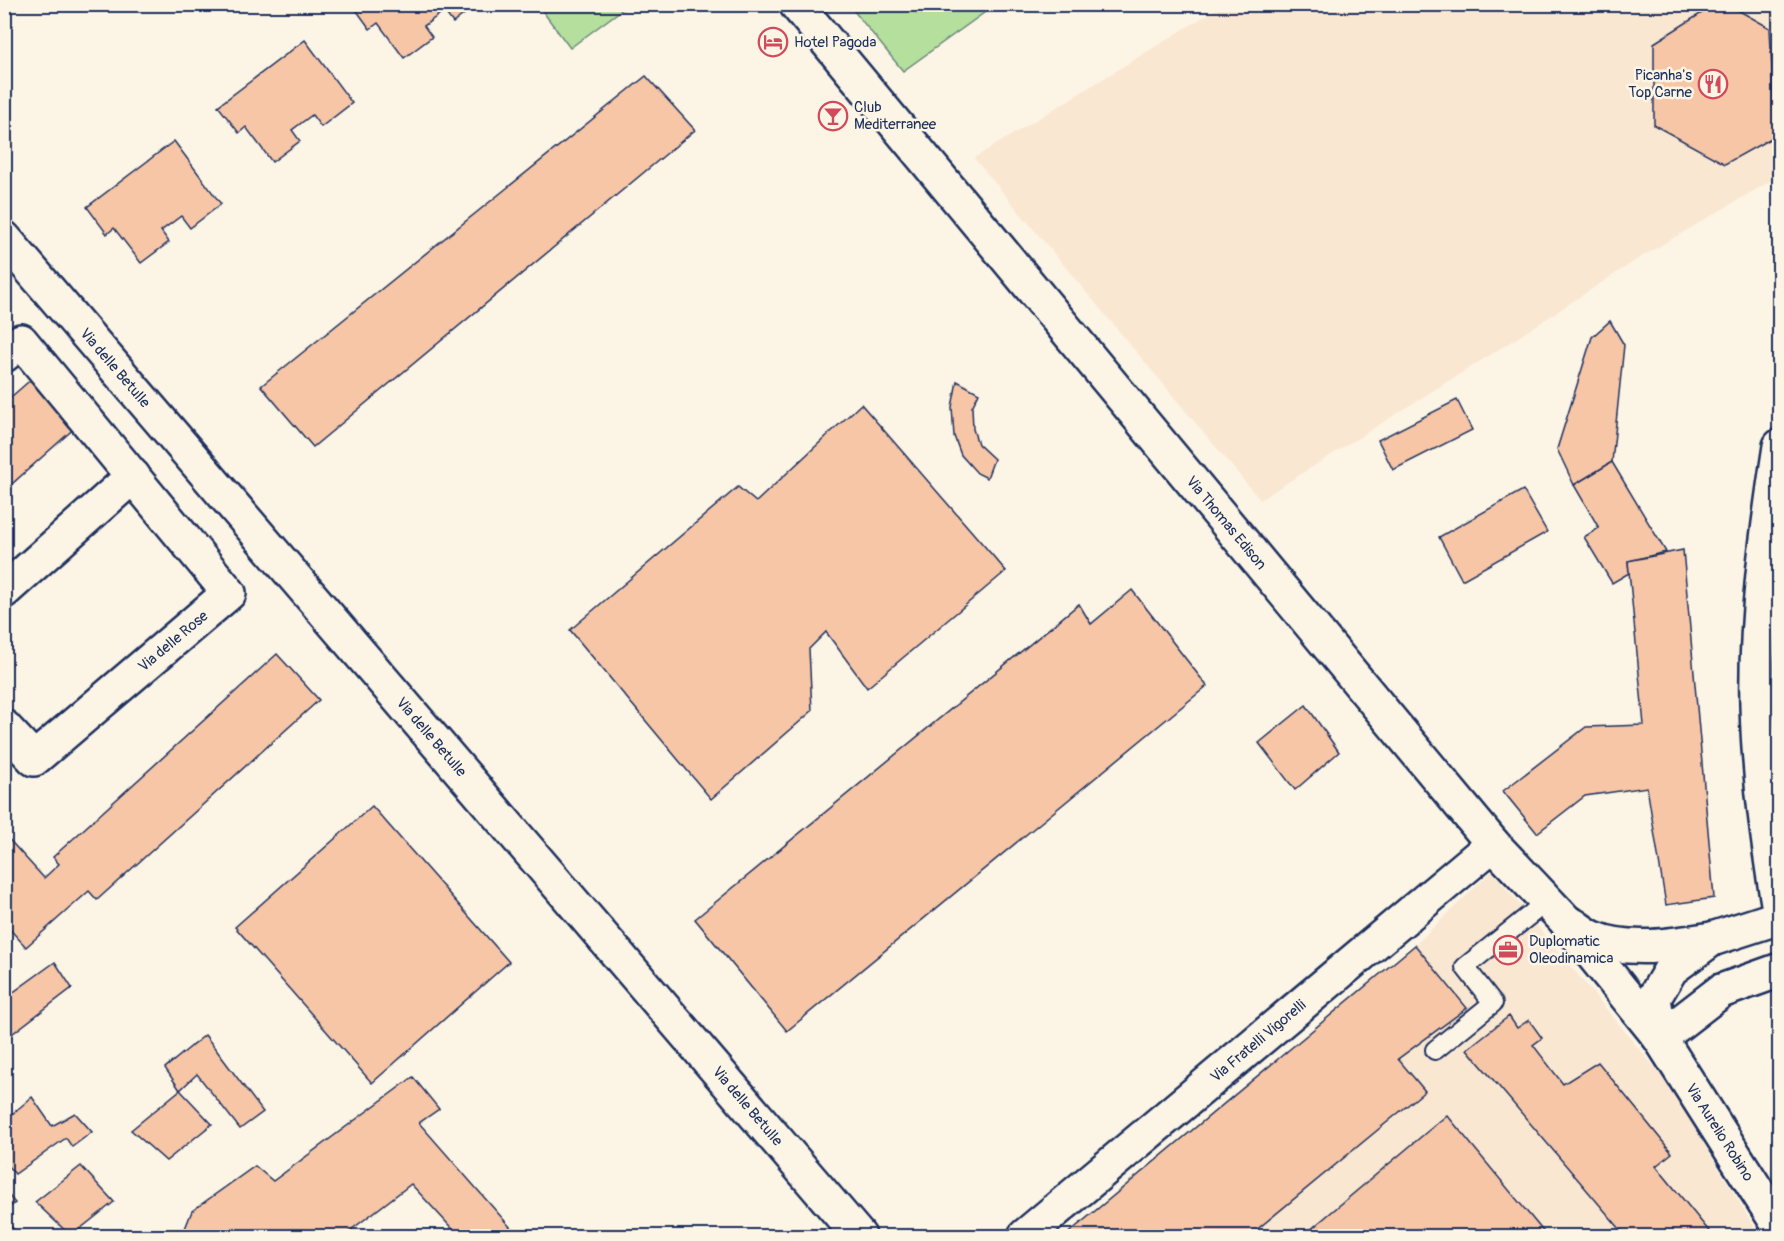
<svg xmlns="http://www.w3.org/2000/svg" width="1784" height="1241" viewBox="0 0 1784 1241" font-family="Pangolin,sans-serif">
<rect width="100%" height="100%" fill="#fcf5e5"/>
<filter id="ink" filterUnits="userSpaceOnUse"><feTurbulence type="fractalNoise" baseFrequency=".0167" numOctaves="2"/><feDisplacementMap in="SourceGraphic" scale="12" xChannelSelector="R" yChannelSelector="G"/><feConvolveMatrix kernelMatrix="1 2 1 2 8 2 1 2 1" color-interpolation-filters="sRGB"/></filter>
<g filter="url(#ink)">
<g fill="#fae7d2">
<path d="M 1223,5 L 1779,5 L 1779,176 L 1638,259 L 1517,338 L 1260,500 L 974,158 Z"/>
<path d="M 1492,871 L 1666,1081 L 1760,1236 L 1065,1236 L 1415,945 Z"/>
</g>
<g fill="#b5df9c" stroke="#68877d" stroke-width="1.5">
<path d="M 538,5 L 628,5 L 570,48 Z"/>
<path d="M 849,5 L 995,5 L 903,71 Z"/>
</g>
<g fill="#f7c6a7" stroke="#1b2f5e" stroke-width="1.5">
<path d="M 352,4 L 477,4 L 453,23 L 444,11 L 424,26 L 432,37 L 404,58 L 378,23 L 370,29 Z"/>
<path d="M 1716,4 L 1727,4 L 1770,28 L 1775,136 L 1725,164 L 1654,125 L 1654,43 Z"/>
<path d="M 305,40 L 352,103 L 321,127 L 312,115 L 292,130 L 300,141 L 272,162 L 246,127 L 239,133 L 218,106 Z"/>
<path d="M 646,76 L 695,130 L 313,447 L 261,386 Z"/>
<path d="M 174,141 L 221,204 L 190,228 L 181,216 L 161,231 L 169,242 L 141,263 L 114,228 L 107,234 L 87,207 Z"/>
<path d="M 1610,321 L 1624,345 L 1612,462 L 1574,485 L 1557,449 L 1592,337 Z"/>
<path d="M 35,376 L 78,425 L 4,491 L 4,403 Z"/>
<path d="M 957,381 L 979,393 L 972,407 L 973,429 L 978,444 L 994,459 L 987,478 L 977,473 L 961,455 L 954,436 L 952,407 Z"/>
<path d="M 1457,400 L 1472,430 L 1393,470 L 1378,440 Z"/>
<path d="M 861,404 L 1006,571 L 867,688 L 826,632 L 809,649 L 812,711 L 711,799 L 570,630 L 738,487 L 756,502 Z"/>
<path d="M 1612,462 L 1666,552 L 1628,561 L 1629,573 L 1612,583 L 1584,537 L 1599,528 L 1574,485 Z"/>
<path d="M 1523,490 L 1547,532 L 1462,580 L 1439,537 Z"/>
<path d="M 1683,550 L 1714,898 L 1666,905 L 1647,787 L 1585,796 L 1537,833 L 1503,791 L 1586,727 L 1644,725 L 1628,561 Z"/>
<path d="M 1132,590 L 1207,686 L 787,1031 L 695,919 L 1079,604 L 1091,624 Z"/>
<path d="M 277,654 L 319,700 L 97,900 L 89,891 L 26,947 L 4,923 L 4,834 L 44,878 L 59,864 L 53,857 Z"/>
<path d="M 1306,705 L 1339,752 L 1295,790 L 1259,743 Z"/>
<path d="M 372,806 L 509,962 L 372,1083 L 235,927 Z"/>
<path d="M 1415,945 L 1467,1008 L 1398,1059 L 1425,1091 L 1249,1236 L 1065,1236 Z"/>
<path d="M 55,962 L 72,988 L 4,1040 L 4,999 Z"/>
<path d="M 1509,1016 L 1517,1028 L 1529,1020 L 1542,1038 L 1533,1045 L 1563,1084 L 1598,1062 L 1672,1153 L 1656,1166 L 1713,1236 L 1626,1236 L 1467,1049 Z"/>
<path d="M 205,1035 L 263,1112 L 240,1129 L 197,1074 L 180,1090 L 165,1068 Z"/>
<path d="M 413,1077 L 439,1109 L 419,1123 L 518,1236 L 459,1236 L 411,1184 L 343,1236 L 189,1236 L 184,1231 L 192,1211 L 255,1166 L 273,1181 Z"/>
<path d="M 180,1090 L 212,1124 L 166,1161 L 131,1130 Z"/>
<path d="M 32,1097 L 52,1126 L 75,1113 L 92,1132 L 72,1147 L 66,1138 L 15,1174 L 4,1162 L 4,1121 Z"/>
<path d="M 1447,1115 L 1547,1236 L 1303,1236 Z"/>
<path d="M 81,1166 L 114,1202 L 71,1236 L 35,1202 Z"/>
<path d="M 4,1190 L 15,1203 L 4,1211 Z"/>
<path d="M 4,1219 L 20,1236 L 4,1236 Z"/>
</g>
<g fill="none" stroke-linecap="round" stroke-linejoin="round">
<g stroke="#1b2f5e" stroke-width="22">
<path id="lane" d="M 1435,1050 L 1493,1003 L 1465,967 L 1546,902"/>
</g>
<g stroke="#1b2f5e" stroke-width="38">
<g id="street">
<path id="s1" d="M 796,4 L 1493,844 L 1564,919 L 1660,1038"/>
<path id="s2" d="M 4,238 L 859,1236"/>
<path d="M 4,355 L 21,341 L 229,593 L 34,759 L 4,727"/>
<path d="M 4,591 L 133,476"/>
<path d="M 1573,925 C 1579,929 1586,935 1593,938 C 1628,953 1675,945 1712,939"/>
<path id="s3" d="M 1025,1236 L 1493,844"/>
</g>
</g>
<g stroke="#1b2f5e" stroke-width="38">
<g id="secondary">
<path d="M 1780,446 C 1767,531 1755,619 1757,706 C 1759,776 1768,846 1780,915"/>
<path id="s4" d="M 1780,917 L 1712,939 L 1671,969 L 1654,998 L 1660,1038 L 1780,1227"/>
<path d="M 1660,1038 L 1721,991 L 1780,970"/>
</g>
</g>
<use href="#lane" stroke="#fcf5e5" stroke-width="18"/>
<use href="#street" stroke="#fcf5e5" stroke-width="33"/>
<use href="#secondary" stroke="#fcf5e5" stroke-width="33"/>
</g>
</g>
<defs>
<g id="hotel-ring" transform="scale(1.5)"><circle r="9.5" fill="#fcf5e5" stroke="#d1495b" stroke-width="1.5"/><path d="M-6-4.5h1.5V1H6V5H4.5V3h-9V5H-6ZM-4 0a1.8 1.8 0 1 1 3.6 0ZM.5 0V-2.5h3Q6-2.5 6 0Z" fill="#d1495b"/></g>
<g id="restaurant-ring" transform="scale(1.5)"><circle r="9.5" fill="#fcf5e5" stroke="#d1495b" stroke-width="1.5"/><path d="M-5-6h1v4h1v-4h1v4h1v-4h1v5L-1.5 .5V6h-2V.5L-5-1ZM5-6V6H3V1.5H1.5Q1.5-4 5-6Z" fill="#d1495b"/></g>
<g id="bar-ring" transform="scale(1.5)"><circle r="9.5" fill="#fcf5e5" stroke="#d1495b" stroke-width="1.5"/><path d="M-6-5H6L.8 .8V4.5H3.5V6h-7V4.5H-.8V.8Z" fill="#d1495b"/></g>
<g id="office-ring" transform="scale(1.5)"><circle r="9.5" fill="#fcf5e5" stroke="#d1495b" stroke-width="1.5"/><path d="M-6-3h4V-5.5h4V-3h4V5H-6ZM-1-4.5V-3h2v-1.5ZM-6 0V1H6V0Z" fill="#d1495b"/></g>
</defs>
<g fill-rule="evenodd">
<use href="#hotel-ring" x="773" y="42"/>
<use href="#restaurant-ring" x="1713" y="84"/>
<use href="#bar-ring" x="833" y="116"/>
<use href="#office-ring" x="1508" y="950"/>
</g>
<g text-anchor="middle" stroke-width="5" stroke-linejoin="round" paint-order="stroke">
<g font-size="15" fill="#1b2f5e" stroke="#fcf5e5" text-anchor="start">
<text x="794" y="47">Hotel Pagoda</text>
<text x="1692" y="80" text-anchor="end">Picanha's<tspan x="1692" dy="17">Top Carne</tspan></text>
<text x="854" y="112">Club<tspan x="854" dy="17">Mediterranee</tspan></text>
<text x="1529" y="946">Duplomatic<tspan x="1529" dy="17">Oleodinamica</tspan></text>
</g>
<g font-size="15" fill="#1b2f5e" stroke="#fcf5e5">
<text dy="5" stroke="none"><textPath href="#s2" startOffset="171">Via delle Betulle</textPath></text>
<text dy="5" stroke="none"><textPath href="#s1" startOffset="674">Via Thomas Edison</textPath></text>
<text transform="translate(173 641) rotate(-40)" y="5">Via delle Rose</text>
<text dy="5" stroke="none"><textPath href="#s2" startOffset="657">Via delle Betulle</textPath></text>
<text dy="5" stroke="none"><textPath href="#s3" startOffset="304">Via Fratelli Vigorelli</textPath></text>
<text dy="5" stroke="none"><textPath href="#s2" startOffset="1143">Via delle Betulle</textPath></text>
<text dy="5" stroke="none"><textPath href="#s4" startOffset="308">Via Aurelio Robino</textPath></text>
</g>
</g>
<rect width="1784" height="1241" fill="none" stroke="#fcf5e5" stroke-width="24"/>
<rect x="12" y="12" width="1760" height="1217" fill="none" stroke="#1b2f5e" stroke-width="2" filter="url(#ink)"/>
</svg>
